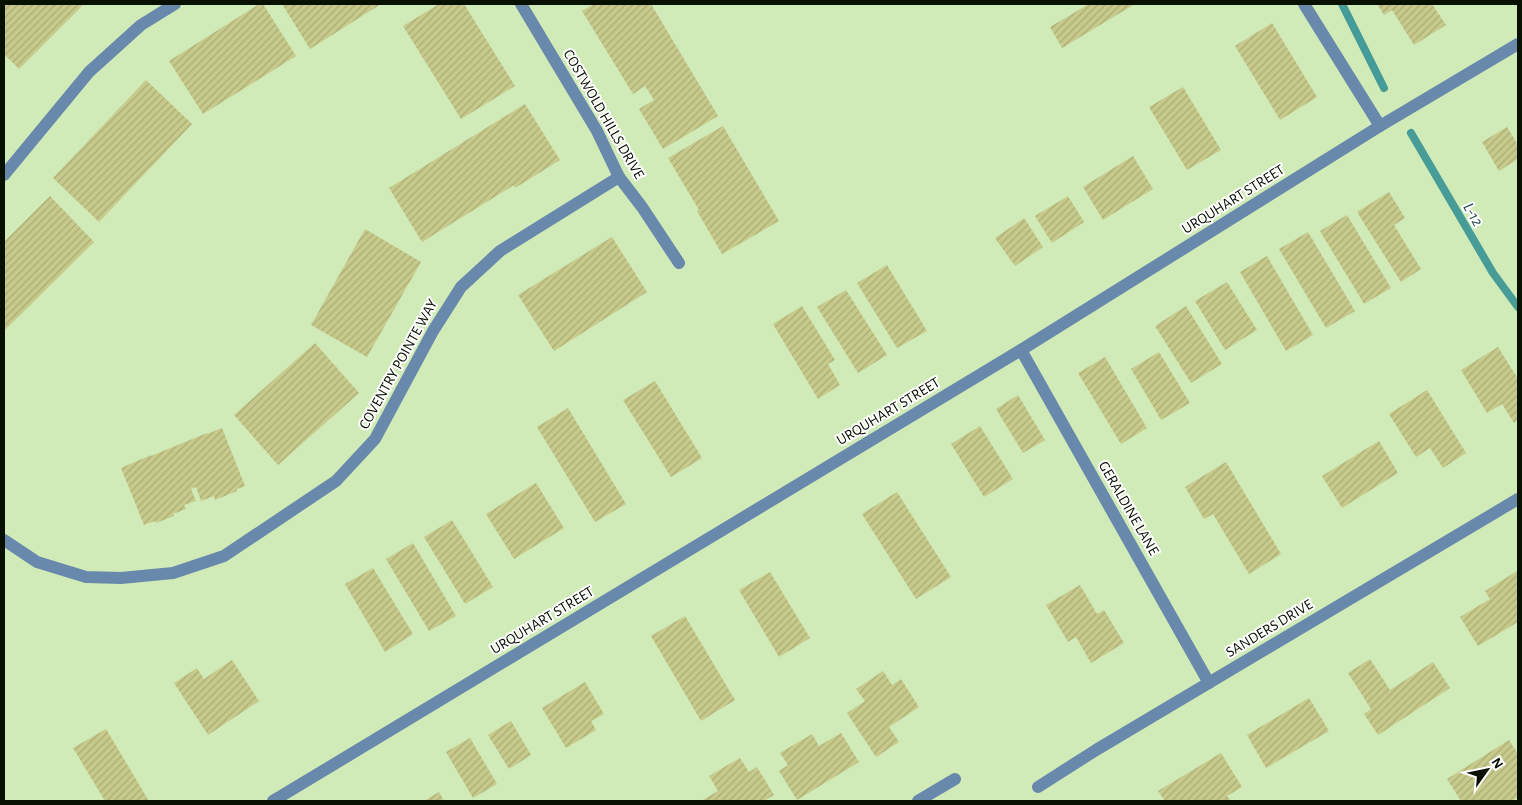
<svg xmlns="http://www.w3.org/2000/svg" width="1522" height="805" viewBox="0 0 1522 805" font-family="'Alegreya Sans',sans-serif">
<defs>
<pattern id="building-hatch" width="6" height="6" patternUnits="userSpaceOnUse" patternTransform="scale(1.25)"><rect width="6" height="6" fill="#c7ca8b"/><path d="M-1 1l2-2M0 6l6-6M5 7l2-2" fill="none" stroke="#a9ac76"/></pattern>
</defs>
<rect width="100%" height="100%" fill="#d0ebb8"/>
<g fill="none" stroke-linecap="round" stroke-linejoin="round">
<g stroke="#479c97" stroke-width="8">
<path d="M 1342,4 L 1384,88"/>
<path d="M 1411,133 L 1493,273 L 1518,307"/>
</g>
</g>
<g fill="url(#building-hatch)">
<path d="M 4,4 L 84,4 L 19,69 L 4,54 Z"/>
<path d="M 259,4 L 263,4 L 296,56 L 203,114 L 169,61 Z"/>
<path d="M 282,4 L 381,4 L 310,49 Z"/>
<path d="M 439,4 L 464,4 L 515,86 L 461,119 L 403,26 Z"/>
<path d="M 594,4 L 651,4 L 718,116 L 663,149 L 639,109 L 654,100 L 645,86 L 633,94 L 582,11 Z"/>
<path d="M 1089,4 L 1135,4 L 1062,48 L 1050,27 Z"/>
<path d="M 1377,4 L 1432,4 L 1446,25 L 1414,45 L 1392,10 L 1384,15 Z"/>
<path d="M 1272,23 L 1317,97 L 1280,120 L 1235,46 Z"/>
<path d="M 146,80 L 192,124 L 99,222 L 53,178 Z"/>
<path d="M 1183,87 L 1221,150 L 1187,170 L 1149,107 Z"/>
<path d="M 525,104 L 560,160 L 515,188 L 514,185 L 422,242 L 389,188 Z"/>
<path d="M 723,126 L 779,221 L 722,254 L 697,211 L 699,210 L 668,158 Z"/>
<path d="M 1507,127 L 1518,145 L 1518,159 L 1499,171 L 1482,142 Z"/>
<path d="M 1133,156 L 1153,189 L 1103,220 L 1083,187 Z"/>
<path d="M 1389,192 L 1405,218 L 1394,225 L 1421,269 L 1401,282 L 1357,212 Z"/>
<path d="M 50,196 L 94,242 L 4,331 L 4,242 Z"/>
<path d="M 1068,196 L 1084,222 L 1052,243 L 1035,216 Z"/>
<path d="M 1347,215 L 1391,288 L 1364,304 L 1320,231 Z"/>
<path d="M 1024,218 L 1043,247 L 1015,266 L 995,238 Z"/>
<path d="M 365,229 L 421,262 L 367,357 L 311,325 Z"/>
<path d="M 1308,232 L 1355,311 L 1326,328 L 1279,249 Z"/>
<path d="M 612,237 L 647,292 L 554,351 L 518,295 Z"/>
<path d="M 1267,256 L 1313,335 L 1286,351 L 1240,272 Z"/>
<path d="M 887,265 L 927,331 L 897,348 L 857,283 Z"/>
<path d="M 1227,282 L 1257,330 L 1225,350 L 1195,301 Z"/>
<path d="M 846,290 L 887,355 L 858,373 L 817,307 Z"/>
<path d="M 802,306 L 835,360 L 828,364 L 840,385 L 818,399 L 773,324 Z"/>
<path d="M 1186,306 L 1222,364 L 1191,383 L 1155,326 Z"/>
<path d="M 315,343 L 359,393 L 278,465 L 234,415 Z"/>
<path d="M 1498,347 L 1518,379 L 1518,420 L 1514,423 L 1502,404 L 1487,413 L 1461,370 Z"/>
<path d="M 1159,352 L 1190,403 L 1161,420 L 1131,369 Z"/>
<path d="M 1105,357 L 1147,428 L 1121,444 L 1078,373 Z"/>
<path d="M 655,381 L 702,458 L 671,477 L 623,400 Z"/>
<path d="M 1427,390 L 1466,453 L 1443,468 L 1430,448 L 1416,457 L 1389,414 Z"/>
<path d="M 1018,395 L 1045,440 L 1023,453 L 996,409 Z"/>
<path d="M 568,408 L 626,504 L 595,522 L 537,427 Z"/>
<path d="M 980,426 L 1013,479 L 984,497 L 951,444 Z"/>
<path d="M 222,428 L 245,486 L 237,489 L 237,491 L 215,500 L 214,496 L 201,501 L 196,487 L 191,489 L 196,501 L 184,505 L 186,509 L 173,514 L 174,516 L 156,523 L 155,521 L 144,525 L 121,468 L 151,455 L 151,456 L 207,433 L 207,434 Z"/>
<path d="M 1379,441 L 1398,473 L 1342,508 L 1322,476 Z"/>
<path d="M 1226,462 L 1281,554 L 1249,574 L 1213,514 L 1204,519 L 1185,487 Z"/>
<path d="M 536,483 L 564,528 L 514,559 L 486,514 Z"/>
<path d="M 897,492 L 951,577 L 916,599 L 862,514 Z"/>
<path d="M 452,520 L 493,587 L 465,604 L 424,537 Z"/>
<path d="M 413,543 L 456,616 L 429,631 L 386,559 Z"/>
<path d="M 373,568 L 413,634 L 385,652 L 345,584 Z"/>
<path d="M 1517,571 L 1518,573 L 1518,622 L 1478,646 L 1460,617 L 1490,599 L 1485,591 Z"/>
<path d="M 770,572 L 810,638 L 779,657 L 739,590 Z"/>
<path d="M 1080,585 L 1097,614 L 1104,610 L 1124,643 L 1091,663 L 1076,637 L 1068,642 L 1046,605 Z"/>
<path d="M 685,616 L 735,700 L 701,721 L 651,636 Z"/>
<path d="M 1370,659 L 1390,690 L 1433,662 L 1450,688 L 1378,735 L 1364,714 L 1371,709 L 1348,673 Z"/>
<path d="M 232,660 L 259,701 L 208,735 L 174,683 L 197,668 L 204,679 Z"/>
<path d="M 883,671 L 892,685 L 901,679 L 919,707 L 889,727 L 899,742 L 876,757 L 847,713 L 865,701 L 856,689 Z"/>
<path d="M 585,682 L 604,714 L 591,721 L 596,730 L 566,748 L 542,708 Z"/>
<path d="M 1309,698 L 1329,731 L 1266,768 L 1247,735 Z"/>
<path d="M 511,721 L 531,755 L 509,769 L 488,735 Z"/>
<path d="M 106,729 L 149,801 L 105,801 L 73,748 Z"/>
<path d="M 841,733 L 859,762 L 797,800 L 779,771 L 788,765 L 780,753 L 812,734 L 819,746 Z"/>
<path d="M 470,738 L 497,784 L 473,798 L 446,752 Z"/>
<path d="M 1509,740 L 1518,754 L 1518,797 L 1512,801 L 1461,801 L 1447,779 Z"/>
<path d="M 1221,753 L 1242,787 L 1227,796 L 1231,801 L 1165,801 L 1158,791 Z"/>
<path d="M 740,758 L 749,772 L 757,767 L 774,795 L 764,801 L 701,801 L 718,791 L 709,776 Z"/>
<path d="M 439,792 L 444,801 L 424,801 Z"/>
</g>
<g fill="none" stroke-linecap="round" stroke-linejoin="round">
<g stroke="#6989ac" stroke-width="12">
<path d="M 521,4 L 597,131 L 619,177 L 642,207 L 679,263"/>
<path d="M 1304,4 L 1380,126"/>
<path d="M 4,175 L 89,72 L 141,25 L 175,4"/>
<path d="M 1021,350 L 1209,683"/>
<path d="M 4,540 L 37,562 L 86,577 L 121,578 L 173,573 L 224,556 L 336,481 L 375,439 L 433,331 L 461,287 L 500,251 L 619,177"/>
<path d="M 1038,787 L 1096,750 L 1518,499"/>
<path d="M 273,801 L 1021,350 L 1380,126 L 1518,44"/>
<path d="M 918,801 L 955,779"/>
</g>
</g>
<g text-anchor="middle" stroke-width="4" stroke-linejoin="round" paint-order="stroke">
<g font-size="15" fill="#071001" stroke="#fff">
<text transform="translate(604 114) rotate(60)" y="5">COSTWOLD HILLS DRIVE</text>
<text transform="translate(1233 199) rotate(-32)" y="5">URQUHART STREET</text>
<text transform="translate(398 364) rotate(-61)" y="5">COVENTRY POINTE WAY</text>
<text transform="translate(888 411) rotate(-31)" y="5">URQUHART STREET</text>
<text transform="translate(1129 508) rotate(60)" y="5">GERALDINE LANE</text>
<text transform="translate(542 620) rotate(-31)" y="5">URQUHART STREET</text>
<text transform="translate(1269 628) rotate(-31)" y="5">SANDERS DRIVE</text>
</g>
<g font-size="16" font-style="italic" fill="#1b4341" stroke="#fff">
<text transform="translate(1474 214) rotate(60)" y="6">L-12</text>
</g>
</g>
<rect width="1522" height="805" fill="none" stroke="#071001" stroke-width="10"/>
<g transform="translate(1487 770) rotate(57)" stroke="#ffffff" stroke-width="4" paint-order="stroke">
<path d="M0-4L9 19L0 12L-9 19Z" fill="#071001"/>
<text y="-8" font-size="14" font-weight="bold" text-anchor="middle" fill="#071001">N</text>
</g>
</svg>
